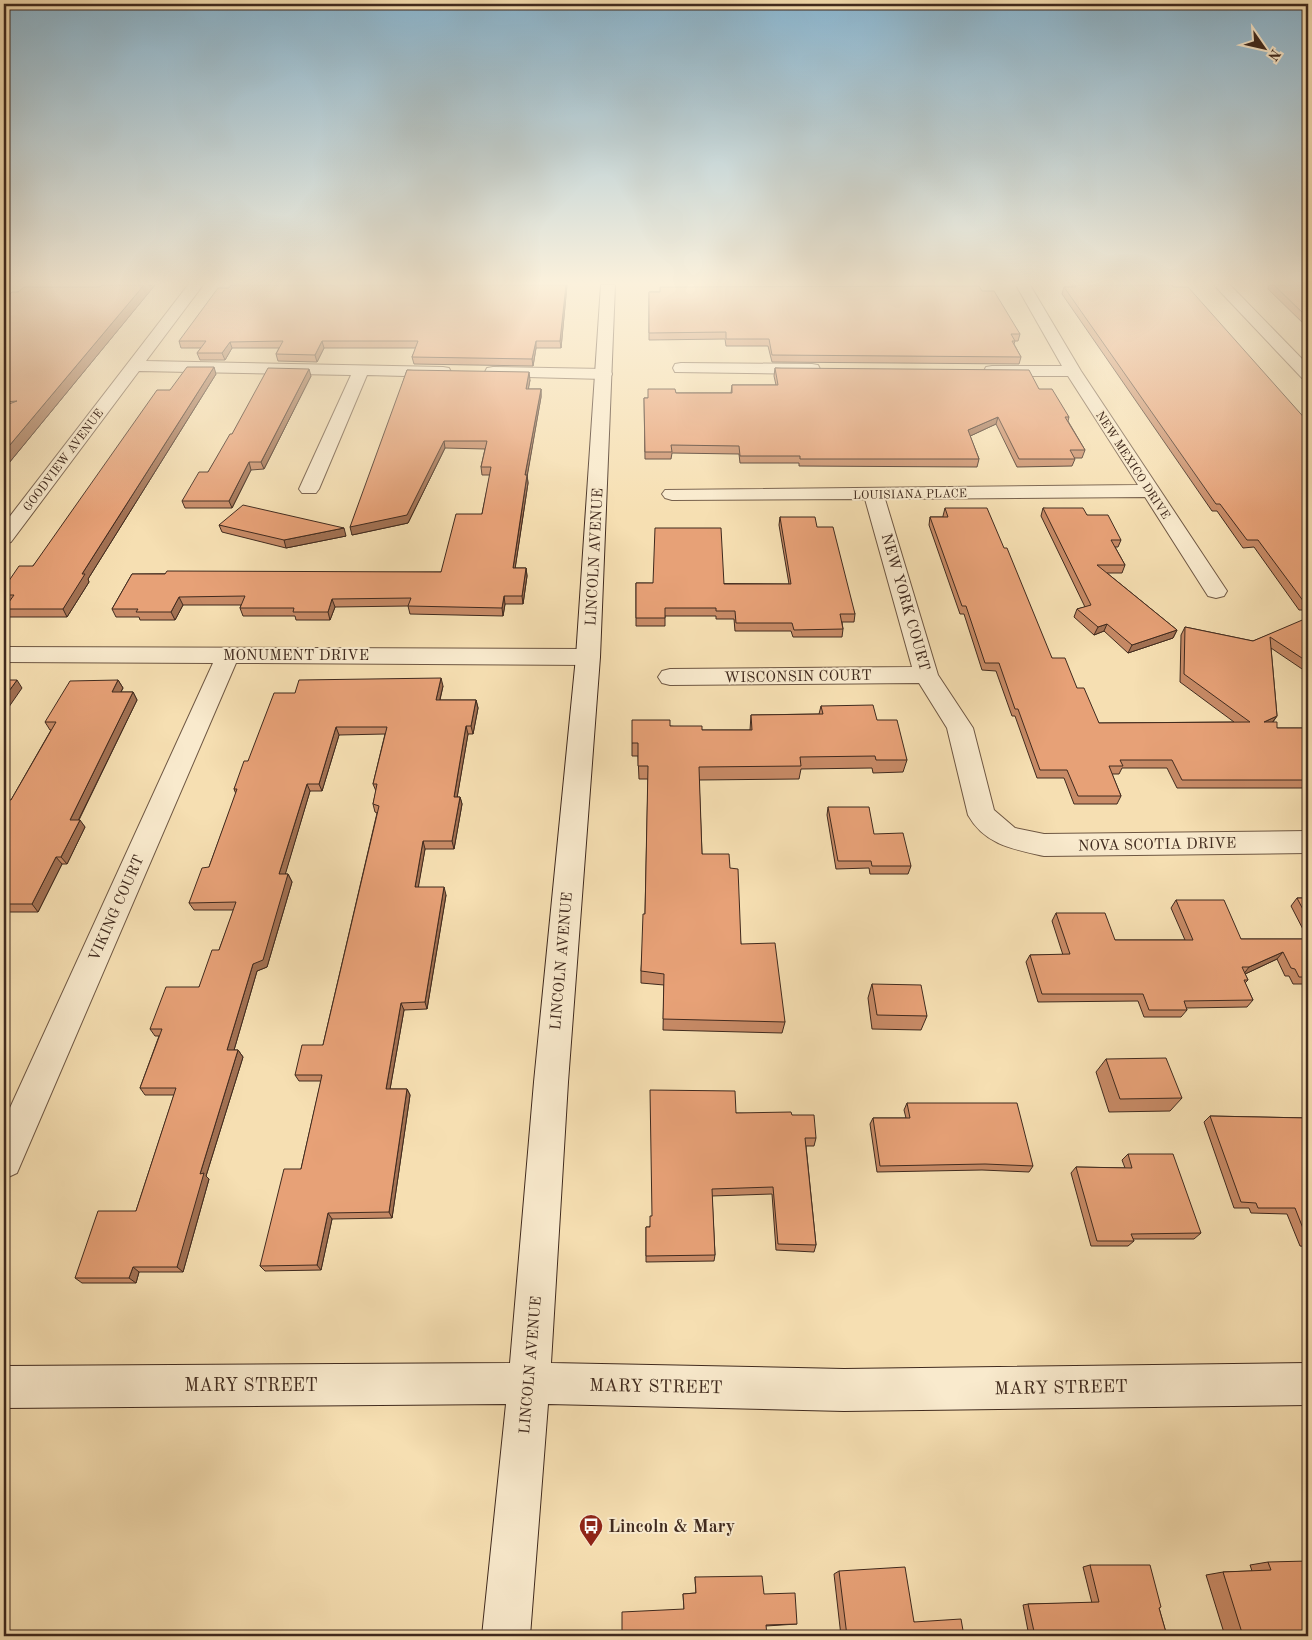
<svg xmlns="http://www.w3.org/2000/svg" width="1312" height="1640" viewBox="0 0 1312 1640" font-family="'Old Standard TT',serif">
<rect width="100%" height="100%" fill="#f6dfb2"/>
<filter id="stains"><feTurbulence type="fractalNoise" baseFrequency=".004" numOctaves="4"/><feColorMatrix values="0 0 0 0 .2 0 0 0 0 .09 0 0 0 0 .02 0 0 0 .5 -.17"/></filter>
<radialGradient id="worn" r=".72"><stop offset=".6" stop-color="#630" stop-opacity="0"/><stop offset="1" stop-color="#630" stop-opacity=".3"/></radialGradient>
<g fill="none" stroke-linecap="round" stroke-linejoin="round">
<g stroke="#6e5743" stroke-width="2">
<g id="street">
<path d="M 188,285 L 203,285 L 146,361 L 443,367 L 449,368 L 451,372 L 449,376 L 443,377 L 367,375 L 319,489 L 316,493 L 302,493 L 299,489 L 351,375 L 139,371 L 11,542 L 4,544 L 4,524 Z"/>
<path d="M 1016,285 L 1030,285 L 1081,371 L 1227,591 L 1224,596 L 1216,598 L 1208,596 L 1145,497 L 885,499 L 938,675 L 973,728 L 994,810 L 1015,828 L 1044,834 L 1308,831 L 1308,853 L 1044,856 C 1013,849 985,845 968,815 L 947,728 L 919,683 L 670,685 L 662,683 L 658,677 L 662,671 L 670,669 L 912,667 L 865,499 L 672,500 L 665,498 L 662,494 L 665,490 L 1138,485 L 1068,376 L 992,376 L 986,375 L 984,371 L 986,367 L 992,366 L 1062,366 Z"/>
<path d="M 1214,285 L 1230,285 L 1308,365 L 1308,379 L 1302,378 Z"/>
<path d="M 681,363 L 812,364 L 818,365 L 820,369 L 818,373 L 812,374 L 675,372 L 673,368 L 675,364 Z"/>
<path d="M 493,367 L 604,369 L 610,370 L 612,374 L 610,378 L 604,379 L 487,376 L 485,372 L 487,368 Z"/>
<path d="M 4,647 L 588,649 L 596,652 L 600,657 L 596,662 L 588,665 L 236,663 L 17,1173 L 4,1179 L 4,1121 L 213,663 L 4,662 Z"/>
</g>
</g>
<g stroke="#402a1e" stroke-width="2">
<path id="secondary" d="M 601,285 L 615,285 L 600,657 L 568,1082 L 551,1363 L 844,1369 L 1308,1363 L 1308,1405 L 844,1411 L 548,1404 L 530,1636 L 482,1636 L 506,1404 L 4,1408 L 4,1366 L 510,1363 L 534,1082 L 576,657 Z"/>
</g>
<use href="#street" fill="#f9eacd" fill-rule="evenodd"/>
<use href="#secondary" fill="#f9eacd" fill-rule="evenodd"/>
</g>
<g fill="#c78a66" stroke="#402a1e">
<path d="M 102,285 L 155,285 L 4,469 L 4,300 L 18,292 L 100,287 Z"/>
<path d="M 567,285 L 561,348 L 536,348 L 533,366 L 414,364 L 412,357 L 416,348 L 324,348 L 317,362 L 278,361 L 276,354 L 279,348 L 232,348 L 225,360 L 200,360 L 197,353 L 201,348 L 181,348 L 179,341 Z"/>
<path d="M 1072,285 L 1172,285 L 1308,422 L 1308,610 L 1299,610 L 1254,547 L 1243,548 L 1217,511 L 1212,511 L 1062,294 L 1064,287 L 1072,287 Z"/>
<path d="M 1269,285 L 1308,285 L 1308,328 L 1268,289 Z"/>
<path d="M 982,291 L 1020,334 L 1018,341 L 1015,341 L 1014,344 L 1021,357 L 1019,364 L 772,362 L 768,346 L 726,346 L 725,339 L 649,340 L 649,292 Z"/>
<path d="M 775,368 L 1039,389 L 1069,417 L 1068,421 L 1085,450 L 1082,458 L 1074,458 L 1075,459 L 1072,466 L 1017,467 L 996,424 L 970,436 L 979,459 L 977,467 L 799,466 L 799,463 L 740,463 L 739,454 L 672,453 L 671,459 L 645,459 L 644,398 L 648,398 L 676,393 L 731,393 L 732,385 L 776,385 L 774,376 Z"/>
<path d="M 407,370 L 530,380 L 528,389 L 541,389 L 541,397 L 527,475 L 528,483 L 515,568 L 526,568 L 527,576 L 523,604 L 505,604 L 503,616 L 410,614 L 408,606 L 335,607 L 330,620 L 296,620 L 295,616 L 243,616 L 240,608 L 241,605 L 183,605 L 175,620 L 140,620 L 139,617 L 116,617 L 112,609 L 132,574 L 441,572 L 482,514 L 490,475 L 482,475 L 481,467 L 485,449 L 445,448 L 408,523 L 352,535 Z"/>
<path d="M 216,374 L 88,579 L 89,582 L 67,617 L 8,617 L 4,609 L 8,603 L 4,603 L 4,588 L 33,566 L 170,390 Z"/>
<path d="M 311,376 L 264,469 L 251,470 L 232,508 L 185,508 L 182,501 L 208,472 L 232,434 Z"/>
<path d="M 945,508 L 1052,658 L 1077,688 L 1099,723 L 1234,722 L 1180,682 L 1181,635 L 1185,627 L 1253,641 L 1308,619 L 1308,673 L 1271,648 L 1277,716 L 1273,722 L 1277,728 L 1308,728 L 1308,788 L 1177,788 L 1167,768 L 1122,768 L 1119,774 L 1112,774 L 1121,796 L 1117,804 L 1074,804 L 1064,778 L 1037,778 L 1015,716 L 1012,716 L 996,671 L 982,670 L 964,614 L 960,614 L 929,525 L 930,517 L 943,517 L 943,516 Z"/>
<path d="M 1043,508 L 1087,515 L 1121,540 L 1118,547 L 1115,547 L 1125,565 L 1122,573 L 1107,573 L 1177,630 L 1173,638 L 1128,653 L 1104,631 L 1094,635 L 1074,617 L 1077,609 L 1085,607 L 1041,516 Z"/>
<path d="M 780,517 L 817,527 L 855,614 L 854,622 L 842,622 L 843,629 L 842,637 L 793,637 L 791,631 L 735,631 L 734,619 L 716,619 L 716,616 L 665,616 L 665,626 L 636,626 L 636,583 L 789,584 L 779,525 Z"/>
<path d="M 219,525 L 346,536 L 286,548 L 222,532 Z"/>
<path d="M 118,680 L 123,688 L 121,692 L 133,692 L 137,700 L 79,820 L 85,827 L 67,864 L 62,864 L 38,912 L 4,912 L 4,804 L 11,800 L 51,730 L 50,730 L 45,722 Z"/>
<path d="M 443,686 L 440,700 L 476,700 L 478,708 L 473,734 L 468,734 L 457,797 L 460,797 L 462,804 L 454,849 L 425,849 L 418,887 L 446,895 L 427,1009 L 404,1010 L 390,1089 L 407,1089 L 410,1095 L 392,1218 L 332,1219 L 321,1270 L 265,1271 L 260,1266 L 301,1169 L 321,1081 L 299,1081 L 295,1075 L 323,1045 L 377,813 L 375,812 L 373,804 L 376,791 L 373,784 L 385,734 L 339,735 L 322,791 L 310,791 L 285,874 L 288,874 L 292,882 L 267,967 L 257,971 L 234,1050 L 238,1050 L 243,1057 L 206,1176 L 209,1179 L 183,1272 L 139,1272 L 136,1283 L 82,1283 L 75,1278 L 136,1211 L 174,1095 L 145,1095 L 140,1088 L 159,1036 L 155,1036 L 150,1029 L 199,987 L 219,950 L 234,910 L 194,910 L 189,903 L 209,867 L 236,794 L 234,789 L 248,761 L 295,693 Z"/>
<path d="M 821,706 L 877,720 L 907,760 L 903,772 L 873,773 L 872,768 L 801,769 L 799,779 L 699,780 L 702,854 L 730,868 L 741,944 L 785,1022 L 782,1033 L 663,1030 L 664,985 L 641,983 L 641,971 L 645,914 L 648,779 L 639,779 L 638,756 L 632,756 L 632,743 L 670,726 L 702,730 L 750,730 L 751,715 L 819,714 Z"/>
<path d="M 828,807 L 874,834 L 911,866 L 908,874 L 870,874 L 869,868 L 836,869 L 827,815 Z"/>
<path d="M 1297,898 L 1308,898 L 1308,984 L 1293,984 L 1289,976 L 1285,976 L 1277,959 L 1245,974 L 1248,980 L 1245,983 L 1253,1000 L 1247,1007 L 1186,1008 L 1187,1010 L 1181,1017 L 1144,1017 L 1138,1001 L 1038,1002 L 1026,962 L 1030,955 L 1063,955 L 1052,921 L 1056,913 L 1115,940 L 1185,940 L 1171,908 L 1176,900 L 1241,939 L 1308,939 L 1291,906 Z"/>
<path d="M 872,984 L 927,1016 L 921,1030 L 872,1029 L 868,998 Z"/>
<path d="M 1106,1059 L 1182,1098 L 1170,1111 L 1109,1112 L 1096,1072 Z"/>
<path d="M 907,1103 L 1033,1166 L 1029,1172 L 982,1170 L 877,1172 L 870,1124 L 873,1118 L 906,1118 L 904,1110 Z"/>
<path d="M 736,1113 L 792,1115 L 816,1138 L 814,1146 L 806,1146 L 816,1245 L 814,1252 L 776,1250 L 772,1194 L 712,1196 L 715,1255 L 714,1261 L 646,1262 L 646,1227 L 650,1227 L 652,1216 Z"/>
<path d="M 1210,1116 L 1308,1118 L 1308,1247 L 1300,1246 L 1287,1214 L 1251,1213 L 1249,1208 L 1234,1208 L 1204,1122 Z"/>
<path d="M 1128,1154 L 1201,1233 L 1194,1239 L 1133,1239 L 1134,1241 L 1128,1246 L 1091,1246 L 1071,1173 L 1076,1167 L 1125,1168 L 1122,1160 Z"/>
<path d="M 1268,1562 L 1308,1636 L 1225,1636 L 1206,1575 L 1223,1572 L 1252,1571 L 1250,1565 Z"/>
<path d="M 1090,1565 L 1159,1608 L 1167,1636 L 1029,1636 L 1023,1605 L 1028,1604 L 1092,1603 L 1083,1567 Z"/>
<path d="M 839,1571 L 914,1622 L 964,1636 L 841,1636 L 834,1574 Z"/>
<path d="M 695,1577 L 764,1594 L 797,1624 L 766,1626 L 684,1609 L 683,1594 L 696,1593 L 695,1579 Z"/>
</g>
<g fill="#a27153" stroke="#402a1e">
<path d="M 144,285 L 155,285 L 4,469 L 4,452 Z"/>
<path d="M 566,285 L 567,285 L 561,348 L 560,341 Z"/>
<path d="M 322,341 L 324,348 L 317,362 L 315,355 Z"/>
<path d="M 536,341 L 536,348 L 533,366 L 532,359 Z"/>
<path d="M 230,342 L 232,348 L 225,360 L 222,353 Z"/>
<path d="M 214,367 L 216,374 L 88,579 L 89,582 L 67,617 L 63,609 L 82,574 Z"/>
<path d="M 309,369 L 311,376 L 264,469 L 261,462 Z"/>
<path d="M 529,372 L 530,380 L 527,397 L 526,389 Z"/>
<path d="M 541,389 L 541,397 L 526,483 L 525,475 Z"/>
<path d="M 998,417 L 996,424 L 966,438 L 968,430 Z"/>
<path d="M 444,441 L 445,448 L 408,523 L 352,535 L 350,527 Z"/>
<path d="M 249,462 L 251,470 L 232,508 L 229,501 Z"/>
<path d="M 527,475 L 528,483 L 514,576 L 513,568 Z"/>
<path d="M 344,528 L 346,536 L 286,548 L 284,540 Z"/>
<path d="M 526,568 L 527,576 L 523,604 L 522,596 Z"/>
<path d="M 504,596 L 505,604 L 503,616 L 502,608 Z"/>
<path d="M 179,597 L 183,605 L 175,620 L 171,612 Z"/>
<path d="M 332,599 L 335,607 L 330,620 L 328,612 Z"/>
<path d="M 1107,624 L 1104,631 L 1094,635 L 1098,627 Z"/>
<path d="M 1177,630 L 1173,638 L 1128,653 L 1132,645 Z"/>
<path d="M 441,678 L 443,686 L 438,707 L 436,700 Z"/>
<path d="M 17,680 L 22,688 L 4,714 L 4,698 Z"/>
<path d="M 118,680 L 123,688 L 116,700 L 112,692 Z"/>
<path d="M 133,692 L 137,700 L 75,827 L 70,820 Z"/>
<path d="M 476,700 L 478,708 L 473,734 L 471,726 Z"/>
<path d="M 1277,716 L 1271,724 L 1264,722 Z"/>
<path d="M 466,726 L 468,734 L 456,804 L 454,797 Z"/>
<path d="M 336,727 L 339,735 L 322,791 L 319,784 Z"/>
<path d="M 307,784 L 310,791 L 283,882 L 279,874 Z"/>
<path d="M 460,797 L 462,804 L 454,849 L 452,841 Z"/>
<path d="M 80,820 L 85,827 L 67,864 L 61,857 Z"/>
<path d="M 423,841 L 425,849 L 417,895 L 415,887 Z"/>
<path d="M 56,857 L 62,864 L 38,912 L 32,904 Z"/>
<path d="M 288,874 L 292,882 L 267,967 L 257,971 L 232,1057 L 227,1050 L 253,964 Z"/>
<path d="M 444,887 L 446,895 L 427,1009 L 425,1002 Z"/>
<path d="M 1283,952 L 1277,959 L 1243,975 L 1249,967 Z"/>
<path d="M 4,993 L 6,995 L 4,1000 Z"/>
<path d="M 401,1003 L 404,1010 L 389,1095 L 386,1089 Z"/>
<path d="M 238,1050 L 243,1057 L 206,1176 L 209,1179 L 183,1272 L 177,1267 L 200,1174 Z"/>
<path d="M 407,1089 L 410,1095 L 392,1218 L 389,1212 Z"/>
<path d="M 328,1213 L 332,1219 L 321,1270 L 317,1265 Z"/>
<path d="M 133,1267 L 139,1272 L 136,1283 L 129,1278 Z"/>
</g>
<g fill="#e7a177" stroke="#402a1e">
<path d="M 102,285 L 144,285 L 4,452 L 4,406 L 17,401 L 4,402 L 4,300 L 12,292 L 18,292 L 24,287 L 100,287 Z"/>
<path d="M 231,285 L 566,285 L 560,341 L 536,341 L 532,359 L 412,357 L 418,341 L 322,341 L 315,355 L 276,354 L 283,341 L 230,342 L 222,353 L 197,353 L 206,341 L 179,341 L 218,288 L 229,288 Z"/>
<path d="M 1075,285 L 1172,285 L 1173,287 L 1188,287 L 1308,422 L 1308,602 L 1304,602 L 1258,540 L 1247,540 L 1220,504 L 1216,504 L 1064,287 L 1076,287 Z"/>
<path d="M 1274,285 L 1308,285 L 1308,318 Z"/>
<path d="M 979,286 L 982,291 L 994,291 L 1020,334 L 1011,334 L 1015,341 L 1012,341 L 1021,357 L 772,355 L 769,339 L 726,339 L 726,332 L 649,333 L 649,292 L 660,292 L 660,287 Z"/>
<path d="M 187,367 L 214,367 L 82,574 L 85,574 L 63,609 L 4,609 L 14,595 L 4,595 L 4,588 L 19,566 L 33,566 L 157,390 L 170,390 Z"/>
<path d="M 268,368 L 309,369 L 261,462 L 249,462 L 229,501 L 182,501 L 199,472 L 208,472 L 230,434 L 232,434 Z"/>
<path d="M 775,368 L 1029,370 L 1039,389 L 1052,389 L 1069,417 L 1065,417 L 1085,450 L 1070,450 L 1075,459 L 1019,459 L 998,417 L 968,430 L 979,459 L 800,459 L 800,456 L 740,456 L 739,446 L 671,445 L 672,452 L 645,452 L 644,398 L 648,398 L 648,389 L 675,389 L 676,393 L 732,393 L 732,385 L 778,385 Z"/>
<path d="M 407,370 L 529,372 L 526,389 L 541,389 L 525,475 L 527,475 L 513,568 L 526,568 L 522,596 L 504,596 L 502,608 L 408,606 L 411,598 L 332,599 L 328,612 L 293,612 L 294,608 L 240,608 L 245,596 L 179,597 L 171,612 L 136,612 L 138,609 L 112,609 L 132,574 L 165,574 L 167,571 L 441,572 L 456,514 L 482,514 L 491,467 L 481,467 L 487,441 L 444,441 L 407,515 L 350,527 Z"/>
<path d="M 243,505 L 344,528 L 284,540 L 219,525 Z"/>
<path d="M 945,508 L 987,508 L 1004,548 L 1007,548 L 1052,658 L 1065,658 L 1077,688 L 1084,688 L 1099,723 L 1250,722 L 1184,674 L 1185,627 L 1253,641 L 1307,618 L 1308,619 L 1308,662 L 1270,637 L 1277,716 L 1264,722 L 1277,722 L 1277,728 L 1308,728 L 1308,780 L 1182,780 L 1172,760 L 1120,760 L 1123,766 L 1109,766 L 1121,796 L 1078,796 L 1067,770 L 1040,770 L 1018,709 L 1015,709 L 999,663 L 985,663 L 966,606 L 962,606 L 930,517 L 948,517 Z"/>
<path d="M 1043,508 L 1083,508 L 1087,515 L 1108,515 L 1121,540 L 1111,540 L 1125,565 L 1097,565 L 1177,630 L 1132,645 L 1107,624 L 1098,627 L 1077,609 L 1091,605 Z"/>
<path d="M 780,517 L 815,517 L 817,527 L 833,527 L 855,614 L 840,614 L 843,629 L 794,630 L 792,623 L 736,623 L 735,611 L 716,611 L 716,608 L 665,608 L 665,618 L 636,618 L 636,583 L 653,583 L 655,528 L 721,528 L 724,584 L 791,584 Z"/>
<path d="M 441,678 L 436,700 L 476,700 L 471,726 L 466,726 L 454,797 L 460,797 L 452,841 L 423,841 L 415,887 L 444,887 L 425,1002 L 401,1003 L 386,1089 L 407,1089 L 389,1212 L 328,1213 L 317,1265 L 260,1266 L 284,1169 L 301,1169 L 322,1075 L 295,1075 L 302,1045 L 323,1045 L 379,806 L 373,804 L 377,784 L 373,784 L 387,727 L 336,727 L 319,784 L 307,784 L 279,874 L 288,874 L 263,960 L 253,964 L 227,1050 L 238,1050 L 200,1174 L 204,1173 L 177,1267 L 133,1267 L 129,1278 L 75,1278 L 98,1211 L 136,1211 L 176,1088 L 140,1088 L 162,1029 L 150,1029 L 166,987 L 199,987 L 212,950 L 219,950 L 236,902 L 189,903 L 202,868 L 209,867 L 237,789 L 234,789 L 244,761 L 248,761 L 274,693 L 295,693 L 299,680 Z"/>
<path d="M 4,680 L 17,680 L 4,698 Z"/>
<path d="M 118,680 L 112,692 L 133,692 L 70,820 L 80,820 L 61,857 L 56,857 L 32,904 L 4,904 L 4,804 L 6,800 L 11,800 L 56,722 L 45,722 L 70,681 Z"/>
<path d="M 873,705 L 877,720 L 897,720 L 907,760 L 876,760 L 875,756 L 800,757 L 801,766 L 699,767 L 702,854 L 729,854 L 730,868 L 738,869 L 741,944 L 775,943 L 785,1022 L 663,1019 L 664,974 L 641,971 L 643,914 L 645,914 L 648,766 L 638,766 L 638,743 L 632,743 L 632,720 L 670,720 L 670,726 L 702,726 L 702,730 L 752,730 L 751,715 L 823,714 L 821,706 Z"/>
<path d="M 828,807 L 869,807 L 874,834 L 903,833 L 911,866 L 872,866 L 871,861 L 838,861 Z"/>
<path d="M 1297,898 L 1308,898 L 1308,919 Z"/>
<path d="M 1176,900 L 1224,900 L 1241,939 L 1308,939 L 1308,977 L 1299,977 L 1295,969 L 1291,968 L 1283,952 L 1249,967 L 1242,967 L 1248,980 L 1244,980 L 1253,1000 L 1184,1001 L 1187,1010 L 1149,1010 L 1143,994 L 1042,994 L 1030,955 L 1070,954 L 1056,913 L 1105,913 L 1115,940 L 1193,940 Z"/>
<path d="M 872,984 L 921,985 L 927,1016 L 877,1015 Z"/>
<path d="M 1166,1058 L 1182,1098 L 1120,1099 L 1106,1059 Z"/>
<path d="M 650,1090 L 735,1091 L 736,1113 L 791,1112 L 792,1115 L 814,1115 L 816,1138 L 805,1138 L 816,1245 L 778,1244 L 773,1187 L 712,1189 L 715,1255 L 646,1256 L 646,1227 L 650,1227 L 650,1216 L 652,1216 Z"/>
<path d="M 907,1103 L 1017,1103 L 1033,1166 L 985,1164 L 880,1166 L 873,1118 L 910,1118 Z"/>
<path d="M 1210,1116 L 1308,1118 L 1308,1241 L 1295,1208 L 1258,1208 L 1256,1203 L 1241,1202 Z"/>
<path d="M 1128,1154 L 1173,1154 L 1201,1233 L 1131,1234 L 1134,1241 L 1097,1241 L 1076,1167 L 1132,1168 Z"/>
<path d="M 1308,1561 L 1308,1636 L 1243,1636 L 1223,1572 L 1271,1570 L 1268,1562 Z"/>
<path d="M 1090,1565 L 1150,1565 L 1161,1607 L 1159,1608 L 1167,1636 L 1035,1636 L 1028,1604 L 1099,1602 Z"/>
<path d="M 905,1567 L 914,1622 L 961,1619 L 964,1636 L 847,1636 L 839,1571 Z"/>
<path d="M 762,1576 L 764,1594 L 795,1593 L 797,1624 L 766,1625 L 767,1636 L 622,1636 L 622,1612 L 684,1609 L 683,1594 L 696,1593 L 695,1577 Z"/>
</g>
<linearGradient id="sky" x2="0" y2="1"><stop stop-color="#8ab7d2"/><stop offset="0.55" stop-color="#fbf1dc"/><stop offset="1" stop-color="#fbf1dc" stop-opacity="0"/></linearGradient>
<rect width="1312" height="515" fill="url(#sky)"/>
<defs>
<g id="bus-pin" transform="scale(1.25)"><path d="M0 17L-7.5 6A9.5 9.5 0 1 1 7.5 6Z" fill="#8f2418" stroke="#f9eacd"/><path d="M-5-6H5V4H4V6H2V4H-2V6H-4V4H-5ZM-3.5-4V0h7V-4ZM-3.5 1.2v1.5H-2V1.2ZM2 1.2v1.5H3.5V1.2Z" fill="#fff"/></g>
</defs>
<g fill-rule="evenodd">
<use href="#bus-pin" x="591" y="1526"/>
</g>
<g text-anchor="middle" stroke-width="4" stroke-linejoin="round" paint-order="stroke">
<g font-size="12" fill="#402a1e" stroke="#f9eacd">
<text transform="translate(63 460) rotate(-53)" y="4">GOODVIEW AVENUE</text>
<text transform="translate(1133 465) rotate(57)" y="4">NEW MEXICO DRIVE</text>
<text transform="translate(910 494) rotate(-1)" y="4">LOUISIANA PLACE</text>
</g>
<g font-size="15" fill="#402a1e" stroke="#f9eacd">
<text transform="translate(594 557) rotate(-87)" y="5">LINCOLN AVENUE</text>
<text transform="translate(906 602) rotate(74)" y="5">NEW YORK COURT</text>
<text x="296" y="660">MONUMENT DRIVE</text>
<text transform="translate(798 676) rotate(-1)" y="5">WISCONSIN COURT</text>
<text transform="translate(1157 844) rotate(-1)" y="5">NOVA SCOTIA DRIVE</text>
<text transform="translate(116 908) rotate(-66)" y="5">VIKING COURT</text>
<text transform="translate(561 961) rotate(-85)" y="5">LINCOLN AVENUE</text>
<text transform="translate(530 1365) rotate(-85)" y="5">LINCOLN AVENUE</text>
</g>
<g font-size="18" fill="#402a1e" stroke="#f9eacd">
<text x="251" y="1391">MARY STREET</text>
<text transform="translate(656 1386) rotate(1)" y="6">MARY STREET</text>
<text transform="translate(1061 1387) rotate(-1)" y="6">MARY STREET</text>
</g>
<g font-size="18" font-weight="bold" fill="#402a1e" stroke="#f9eacd" text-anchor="start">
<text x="608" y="1532">Lincoln &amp; Mary</text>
</g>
</g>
<rect width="1312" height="1640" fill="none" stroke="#f6dfb2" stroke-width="20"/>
<rect x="5" y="5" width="1302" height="1630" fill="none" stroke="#402a1e" stroke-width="2.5"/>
<rect x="10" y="10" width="1292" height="1620" fill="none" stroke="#402a1e"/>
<g transform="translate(1264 48) rotate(124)" stroke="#f9eacd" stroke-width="4" paint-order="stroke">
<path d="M0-4L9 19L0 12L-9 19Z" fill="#402a1e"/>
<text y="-8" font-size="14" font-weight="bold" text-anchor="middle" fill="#402a1e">N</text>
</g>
<rect width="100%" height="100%" filter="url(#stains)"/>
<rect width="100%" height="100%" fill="url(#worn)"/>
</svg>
